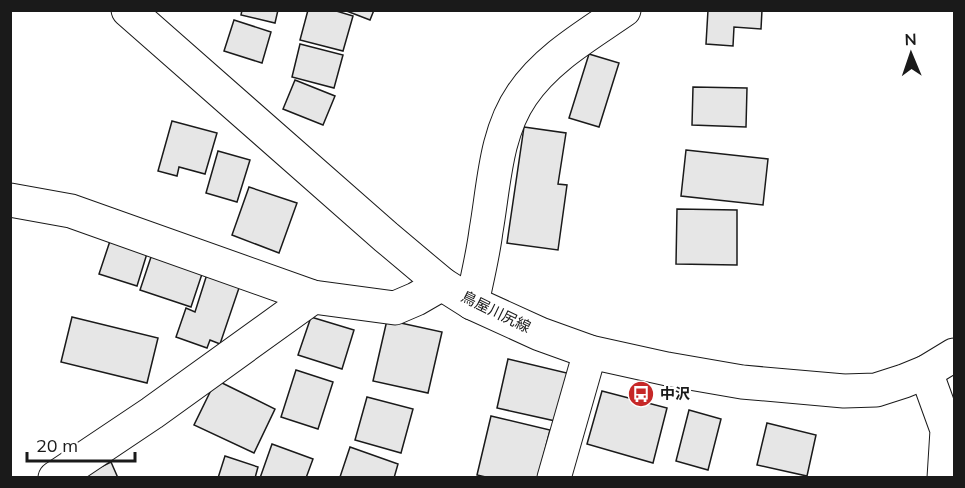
<svg xmlns="http://www.w3.org/2000/svg" width="965" height="488" viewBox="0 0 965 488" font-family="Mulish,'Noto Sans JP',sans-serif">
<rect width="100%" height="100%" fill="#fff"/>
<g fill="#e6e6e6" stroke="#1a1a1a" stroke-width="1.5">
<path d="M 242,10 L 278,10 L 275,23 L 241,15 Z"/>
<path d="M 308,10 L 333,10 L 353,16 L 343,51 L 300,40 Z"/>
<path d="M 344,10 L 374,10 L 370,20 Z"/>
<path d="M 708,10 L 762,10 L 761,29 L 734,27 L 733,46 L 706,44 Z"/>
<path d="M 234,20 L 271,32 L 262,63 L 224,51 Z"/>
<path d="M 300,44 L 343,55 L 334,88 L 292,77 Z"/>
<path d="M 589,54 L 619,63 L 599,127 L 569,118 Z"/>
<path d="M 295,80 L 335,96 L 323,125 L 283,109 Z"/>
<path d="M 693,87 L 747,88 L 746,127 L 692,125 Z"/>
<path d="M 172,121 L 217,133 L 205,174 L 179,167 L 177,176 L 158,171 Z"/>
<path d="M 524,127 L 566,133 L 558,184 L 567,185 L 558,250 L 507,243 Z"/>
<path d="M 686,150 L 768,159 L 763,205 L 681,196 Z"/>
<path d="M 218,151 L 250,160 L 237,202 L 206,193 Z"/>
<path d="M 249,187 L 297,203 L 279,253 L 232,235 Z"/>
<path d="M 677,209 L 737,210 L 737,265 L 676,264 Z"/>
<path d="M 112,235 L 149,247 L 137,286 L 99,274 Z"/>
<path d="M 153,251 L 204,268 L 191,307 L 140,290 Z"/>
<path d="M 208,271 L 241,282 L 220,344 L 210,340 L 207,348 L 176,337 L 186,308 L 195,312 Z"/>
<path d="M 72,317 L 158,338 L 147,383 L 61,362 Z"/>
<path d="M 311,317 L 354,330 L 342,369 L 298,355 Z"/>
<path d="M 387,320 L 442,332 L 428,393 L 373,381 Z"/>
<path d="M 508,359 L 571,374 L 560,422 L 497,408 Z"/>
<path d="M 296,370 L 333,382 L 318,429 L 281,417 Z"/>
<path d="M 216,380 L 275,409 L 254,453 L 194,425 Z"/>
<path d="M 602,391 L 667,408 L 653,463 L 587,444 Z"/>
<path d="M 367,397 L 413,409 L 401,453 L 355,440 Z"/>
<path d="M 689,410 L 721,419 L 708,470 L 676,461 Z"/>
<path d="M 491,416 L 550,430 L 538,478 L 490,478 L 477,475 Z"/>
<path d="M 767,423 L 816,435 L 807,476 L 757,465 Z"/>
<path d="M 272,444 L 313,459 L 306,478 L 260,478 Z"/>
<path d="M 350,447 L 398,464 L 394,478 L 340,477 Z"/>
<path d="M 225,456 L 258,467 L 255,478 L 218,478 Z"/>
<path d="M 111,462 L 118,478 L 78,478 Z"/>
</g>
<g fill="none" stroke-linecap="round" stroke-linejoin="round">
<g stroke="#1a1a1a" stroke-width="35">
<g id="street">
<path d="M 10,200 L 71,211 L 313,297 L 395,308 L 416,299 L 442,284"/>
<path d="M 472,303 C 477,279 483,255 486,231 C 494,186 495,134 522,95 C 547,58 588,35 624,10"/>
<path d="M 926,372 L 947,430 L 944,478"/>
<path d="M 55,478 L 152,413 L 313,297"/>
<path d="M 554,478 L 590,352"/>
</g>
</g>
<g stroke="#1a1a1a" stroke-width="35">
<path id="secondary" d="M 128,10 L 386,237 L 442,284 L 472,303 L 540,334 L 590,352 L 667,369 L 742,382 L 844,391 L 876,390 L 904,381 L 926,372 L 954,355"/>
</g>
<use href="#street" stroke="#fff" stroke-width="33"/>
<use href="#secondary" stroke="#fff" stroke-width="33"/>
</g>
<defs>
<g id="bus-disc" transform="scale(1.35)"><circle r="9.5" fill="#c62828" stroke="#fff"/><path d="M-5-6H5V4H4V6H2V4H-2V6H-4V4H-5ZM-3.5-4V0h7V-4ZM-3.5 1.2v1.5H-2V1.2ZM2 1.2v1.5H3.5V1.2Z" fill="#fff"/></g>
</defs>
<g fill-rule="evenodd">
<use href="#bus-disc" x="641" y="394"/>
</g>
<g text-anchor="middle" stroke-width="4.5" stroke-linejoin="round" paint-order="stroke">
<g font-size="15" fill="#1a1a1a" stroke="#fff">
<text transform="translate(496 312) rotate(26)" y="5">鳥屋川尻線</text>
</g>
<g font-size="15" font-weight="bold" fill="#1a1a1a" stroke="#fff" text-anchor="start">
<text x="660" y="399">中沢</text>
</g>
</g>
<rect width="965" height="488" fill="none" stroke="#1a1a1a" stroke-width="24"/>
<g transform="translate(911 54) rotate(358)" stroke="#ffffff" stroke-width="4.5" paint-order="stroke">
<path d="M0-4.5L10 22L0 15L-10 22Z" fill="#1a1a1a"/>
<text y="-9" font-size="16" font-weight="bold" text-anchor="middle" fill="#1a1a1a">N</text>
</g>
<path d="M27 452v9h108v-9" fill="none" stroke="#1a1a1a" stroke-width="3"/>
<text x="36" y="452" font-size="18" fill="#1a1a1a" stroke="#ffffff" stroke-width="4.5" paint-order="stroke">20 m</text>
</svg>
